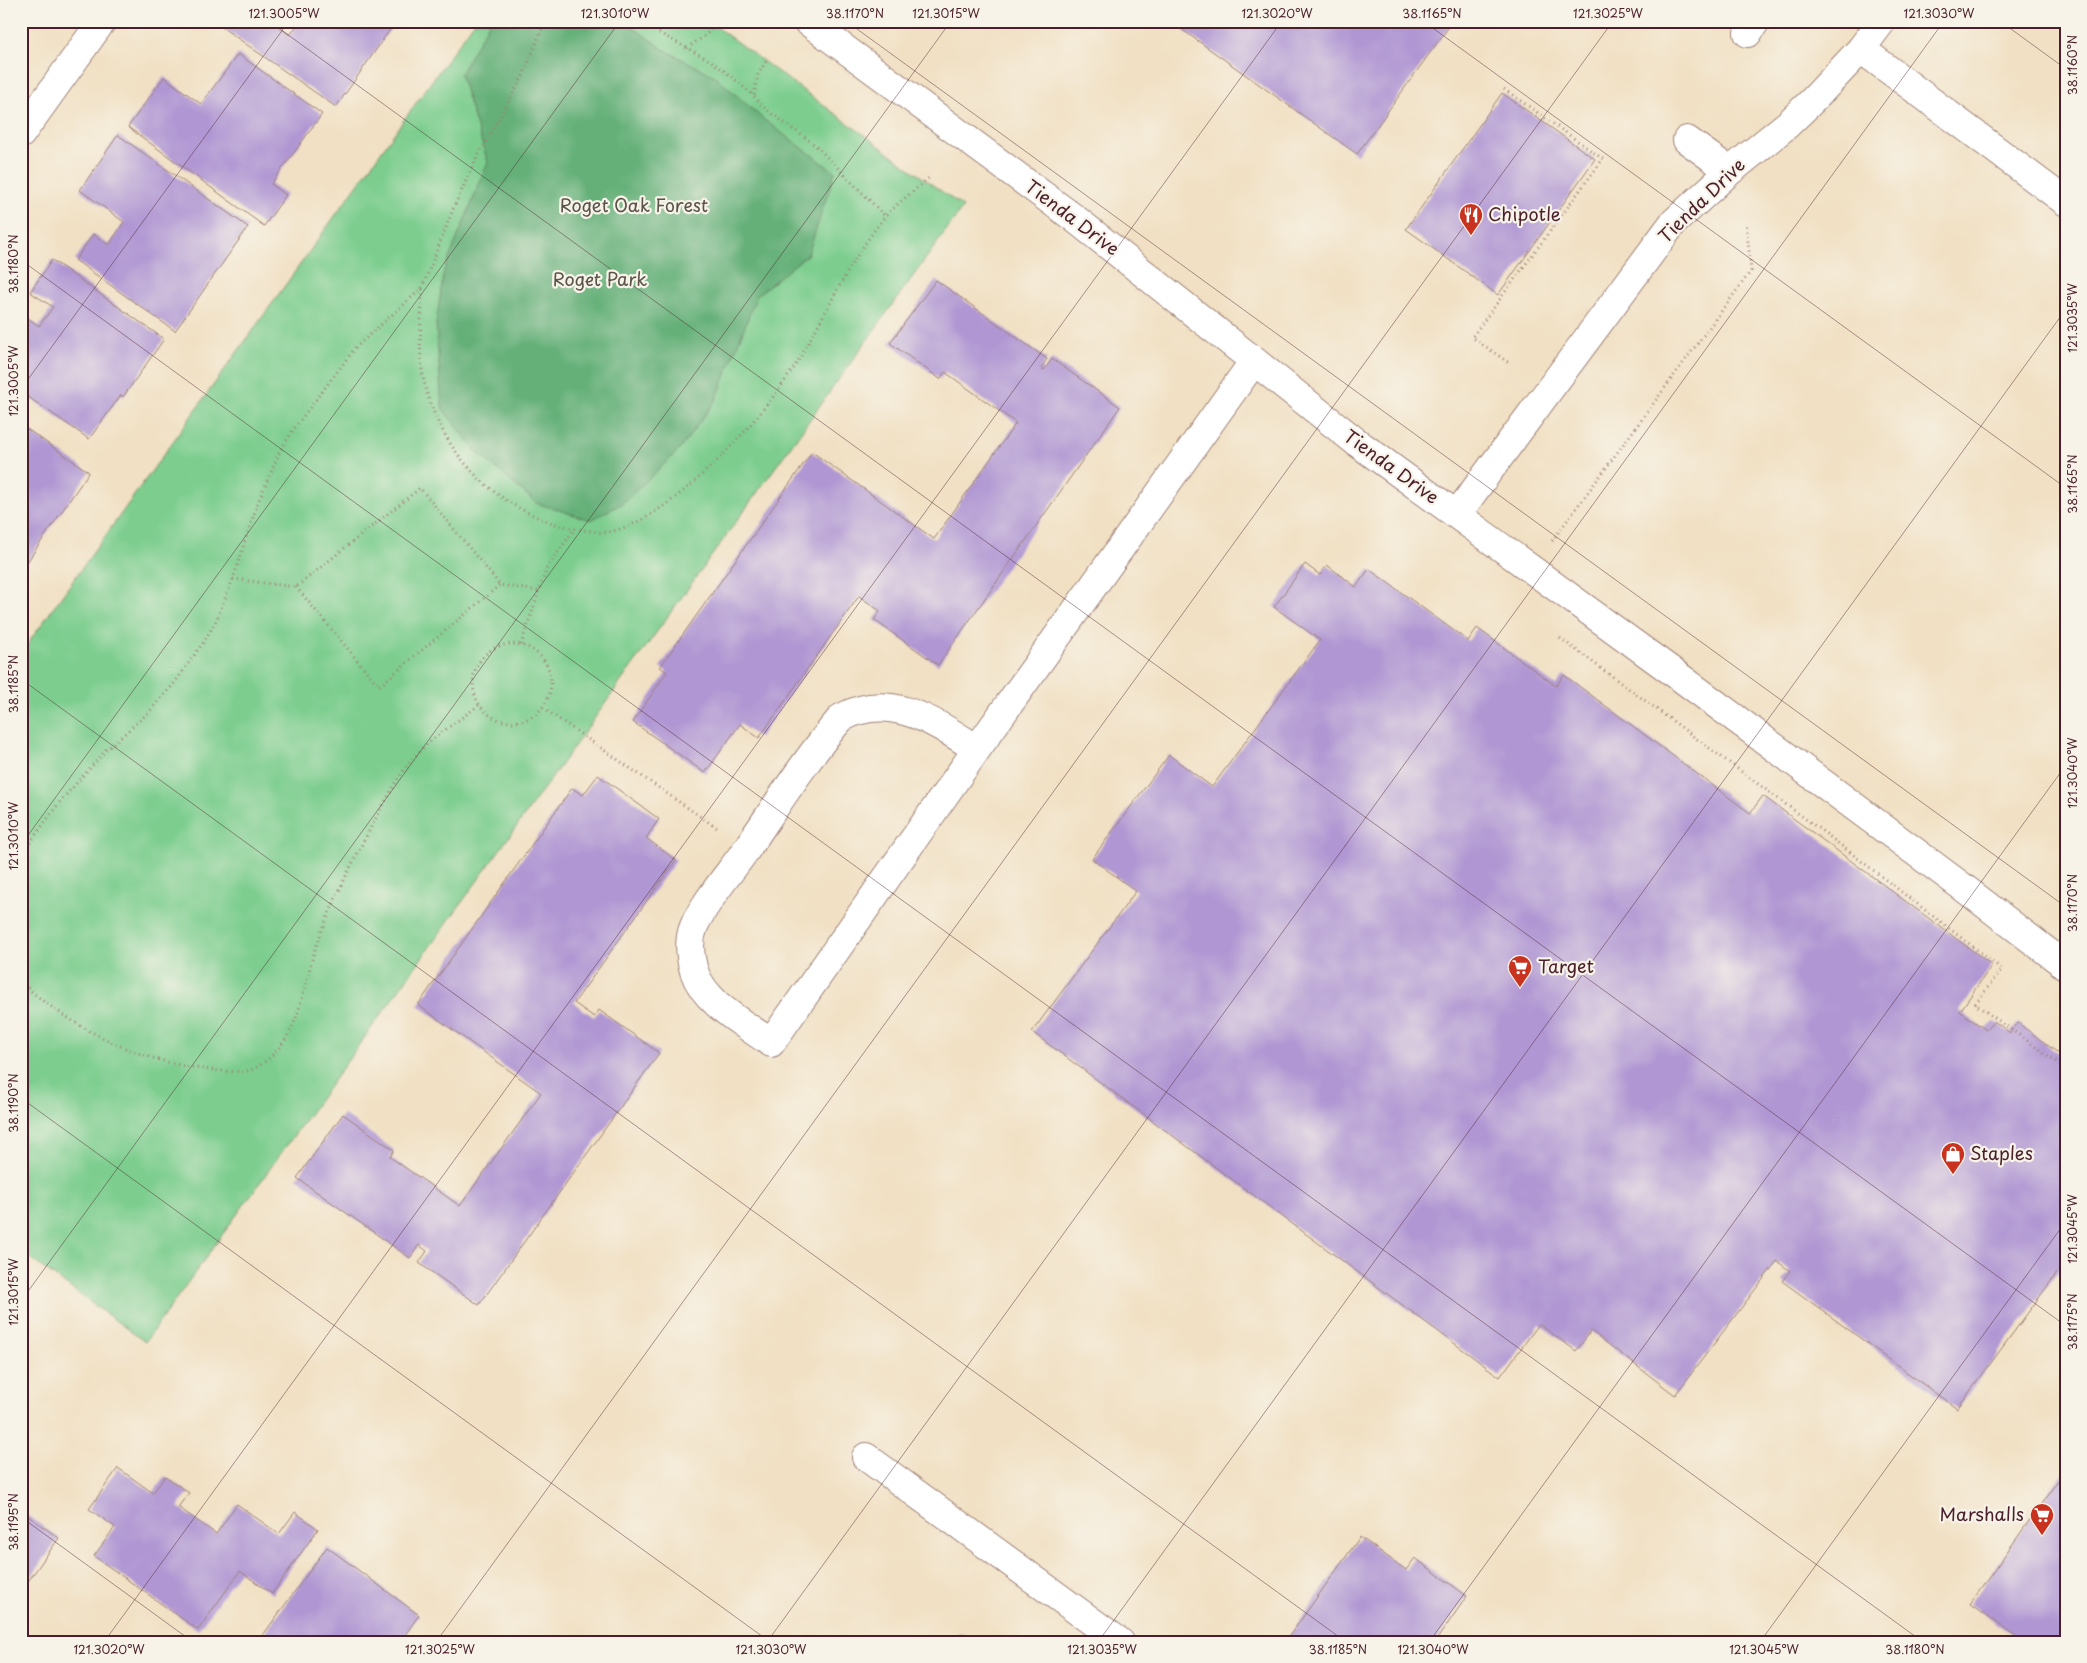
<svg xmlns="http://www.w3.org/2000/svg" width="2087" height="1663" viewBox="0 0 2087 1663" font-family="'Playpen Sans',sans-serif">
<rect width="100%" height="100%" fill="#f7f3e8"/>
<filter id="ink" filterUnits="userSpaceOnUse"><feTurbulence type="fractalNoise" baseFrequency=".02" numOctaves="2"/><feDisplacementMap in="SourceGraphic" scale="10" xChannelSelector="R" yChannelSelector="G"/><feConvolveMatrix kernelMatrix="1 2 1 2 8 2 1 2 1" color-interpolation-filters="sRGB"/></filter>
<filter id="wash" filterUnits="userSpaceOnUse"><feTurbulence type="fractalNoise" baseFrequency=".0096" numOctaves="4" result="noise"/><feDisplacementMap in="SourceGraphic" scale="20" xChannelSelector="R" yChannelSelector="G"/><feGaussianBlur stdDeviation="1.12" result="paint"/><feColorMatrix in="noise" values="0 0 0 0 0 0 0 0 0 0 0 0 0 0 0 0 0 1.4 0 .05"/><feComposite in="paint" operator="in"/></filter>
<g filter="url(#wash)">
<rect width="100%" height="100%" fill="#f1e0c3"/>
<path fill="#7ccd8e" stroke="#63765c" d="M 475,21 L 708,21 L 963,207 L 145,1342 L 21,1252 L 21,653 Z"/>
<path fill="#65b079" stroke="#586852" d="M 490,21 L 625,21 L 663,49 L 715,76 L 763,119 L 835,172 L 808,254 L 757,295 L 716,400 L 679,450 L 623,503 L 591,520 L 536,503 L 477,452 L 442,408 L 436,324 L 444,271 L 488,162 L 460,74 Z"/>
<g id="blocks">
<g fill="#b097d3">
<path d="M 213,21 L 271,21 L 290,35 L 300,21 L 396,21 L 336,107 Z"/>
<path d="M 1170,21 L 1453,21 L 1357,154 Z"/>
<path d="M 238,54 L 322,114 L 271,184 L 286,195 L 264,226 L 128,127 L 164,77 L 201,104 Z"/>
<path d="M 1502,93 L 1595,159 L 1498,295 L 1406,229 Z"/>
<path d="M 118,135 L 248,227 L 175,331 L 75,260 L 93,234 L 109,245 L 124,222 L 80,190 Z"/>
<path d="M 52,260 L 164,339 L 123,397 L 121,395 L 89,439 L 21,392 L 21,313 L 39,326 L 53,307 L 30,292 Z"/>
<path d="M 936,280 L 1047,359 L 1041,368 L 1044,370 L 1052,359 L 1120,407 L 938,665 L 874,620 L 880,611 L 859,596 L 759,738 L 740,724 L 705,773 L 633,722 L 667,672 L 660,667 L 812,452 L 934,539 L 1016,423 L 945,372 L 940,379 L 890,343 Z"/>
<path d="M 21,425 L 89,472 L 25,565 L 21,563 Z"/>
<path d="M 1305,564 L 1320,575 L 1327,565 L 1356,587 L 1369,569 L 1468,641 L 1477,628 L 1556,686 L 1564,675 L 1750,813 L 1763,796 L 1992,965 L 1960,1011 L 1986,1030 L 1994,1021 L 2010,1033 L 2018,1023 L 2066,1059 L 2066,1261 L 1957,1409 L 1782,1281 L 1790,1271 L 1777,1261 L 1675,1395 L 1591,1331 L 1576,1351 L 1539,1324 L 1500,1377 L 1032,1032 L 1136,891 L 1092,859 L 1169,755 L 1212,787 L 1320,640 L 1274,607 Z"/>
<path d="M 598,775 L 659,819 L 646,838 L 676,860 L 574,1003 L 594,1017 L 599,1010 L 659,1053 L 479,1305 L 419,1263 L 427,1251 L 419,1245 L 410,1258 L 297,1178 L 343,1114 L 394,1150 L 390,1157 L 460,1206 L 541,1093 L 418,1005 L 572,788 L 583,795 Z"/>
<path d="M 118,1468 L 153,1493 L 165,1476 L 189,1493 L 178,1507 L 216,1534 L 237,1504 L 279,1534 L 295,1512 L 318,1529 L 272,1594 L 240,1571 L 198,1630 L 94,1556 L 115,1527 L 89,1509 Z"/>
<path d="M 2066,1469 L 2066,1642 L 2024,1642 L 1970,1604 Z"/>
<path d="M 21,1511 L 59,1538 L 24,1587 L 21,1585 Z"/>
<path d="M 1360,1537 L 1406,1570 L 1415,1558 L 1467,1596 L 1435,1642 L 1285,1642 Z"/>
<path d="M 327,1547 L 419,1615 L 400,1642 L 258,1642 Z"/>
<path d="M 961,1633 L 972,1642 L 955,1642 Z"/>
</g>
</g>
</g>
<g filter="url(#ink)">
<use href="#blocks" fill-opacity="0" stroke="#9e8077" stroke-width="1"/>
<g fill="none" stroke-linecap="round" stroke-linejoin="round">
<g stroke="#9e8077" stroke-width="30">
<g id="minor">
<path d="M 807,21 L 1074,218 L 1355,441 L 1681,678 L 1960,885 L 2066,966"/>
<path d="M 1748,33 L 1756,21"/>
<path d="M 1861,49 L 2066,202"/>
<path d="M 21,134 L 102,21"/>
<path d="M 1687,140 L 1730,171"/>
<path d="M 1457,514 L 1673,223 L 1730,171 L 1788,124 L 1814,99 L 1861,49 L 1882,21"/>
<path d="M 977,749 C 936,723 890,690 841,718 C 805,760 775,808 743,854 C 728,875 704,903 694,926 C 688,940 690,957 694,971 C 705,1004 744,1023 771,1043 L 977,749 L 1254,361"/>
<path d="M 866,1457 L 1120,1642"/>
</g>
</g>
<g stroke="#9e8077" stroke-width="3" stroke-dasharray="1 4" stroke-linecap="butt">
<path d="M 637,21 L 711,61 L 731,76 L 754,96 L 763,107 L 815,145 L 886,217"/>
<path d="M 687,48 L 706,35 L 717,22"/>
<path d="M 1504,89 L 1603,159 L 1472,337 L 1509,363"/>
<path d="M 754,95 L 758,75 L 768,58"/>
<path d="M 422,289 C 422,312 419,337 421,360 C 425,415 460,470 506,500 C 532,517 560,528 592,531 C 597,532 603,533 608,532 C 671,522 764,416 796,364 C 825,316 848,263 883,219 C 896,204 915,190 930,177"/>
<path d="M 1552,541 L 1751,271 L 1746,222"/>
<path d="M 233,579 L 296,587 L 420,488 L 500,585 L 538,591"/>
<path d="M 296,587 L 379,686 L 500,585"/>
<path d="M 1560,638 L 1826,834 L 2002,969 L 1975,1004 L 2066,1068"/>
<circle cx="512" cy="683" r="39"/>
<path d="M 521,645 L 547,567 L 574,530"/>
<path d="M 543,708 L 717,828"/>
<path d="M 21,855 L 59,803 L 106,750 L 148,713 L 173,685 L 203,643 L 215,623 L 233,579 L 258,502 L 280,451 L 295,427 L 356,347 L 422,288 L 454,207 L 476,159 L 523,76 L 545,21"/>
<path d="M 21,980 C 31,993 46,1003 59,1012 C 106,1044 156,1064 212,1070 C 224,1071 238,1073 250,1070 C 260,1067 271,1057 277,1050 C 302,1024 305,976 317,944 C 334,898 356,854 380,811 C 391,791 401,771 417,754 C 432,737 460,720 479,705"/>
</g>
<use href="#minor" stroke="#fff" stroke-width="28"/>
</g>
</g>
<path fill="none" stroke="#4a1f2b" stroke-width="1" stroke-opacity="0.45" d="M 269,21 L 2066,1326M 846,21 L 2066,907M 1423,21 L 2066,488M 2000,21 L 2066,69M 21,260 L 1923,1642M 21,389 L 289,21M 21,679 L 1346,1642M 21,845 L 620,21M 21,1098 L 770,1642M 21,1301 L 951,21M 21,1517 L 193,1642M 104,1642 L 1282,21M 436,1642 L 1613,21M 767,1642 L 1944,21M 1098,1642 L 2066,309M 1429,1642 L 2066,765M 1760,1642 L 2066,1221"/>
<defs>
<g id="restaurant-pin" transform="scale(1.25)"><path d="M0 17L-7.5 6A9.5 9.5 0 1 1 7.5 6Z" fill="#c8321e" stroke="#f7f3e8"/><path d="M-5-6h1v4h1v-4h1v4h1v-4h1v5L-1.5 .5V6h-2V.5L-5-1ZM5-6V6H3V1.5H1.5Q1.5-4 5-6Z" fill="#fff"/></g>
<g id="supermarket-pin" transform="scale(1.25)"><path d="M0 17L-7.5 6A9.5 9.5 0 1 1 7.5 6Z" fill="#c8321e" stroke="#f7f3e8"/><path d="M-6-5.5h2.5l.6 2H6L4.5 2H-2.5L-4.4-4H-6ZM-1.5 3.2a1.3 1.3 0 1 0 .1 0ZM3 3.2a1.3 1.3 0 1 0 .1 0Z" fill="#fff"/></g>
<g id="shop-pin" transform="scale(1.25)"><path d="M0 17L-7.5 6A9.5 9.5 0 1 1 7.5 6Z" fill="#c8321e" stroke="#f7f3e8"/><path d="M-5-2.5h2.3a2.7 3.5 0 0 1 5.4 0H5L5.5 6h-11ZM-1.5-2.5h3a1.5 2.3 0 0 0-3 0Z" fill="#fff"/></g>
</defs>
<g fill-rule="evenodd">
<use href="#restaurant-pin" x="1471" y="215"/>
<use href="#supermarket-pin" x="1520" y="967"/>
<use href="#shop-pin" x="1953" y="1154"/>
<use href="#supermarket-pin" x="2042" y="1515"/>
</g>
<g text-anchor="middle" stroke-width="4.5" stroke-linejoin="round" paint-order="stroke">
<g font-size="18" fill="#4a1f2b" stroke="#f7f3e8">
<text transform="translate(1702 201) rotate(-44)" y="6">Tienda Drive</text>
<text transform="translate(1072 218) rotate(37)" y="6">Tienda Drive</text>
<text transform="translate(1391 467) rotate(36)" y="6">Tienda Drive</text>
</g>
<g font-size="18" fill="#595349" stroke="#f7f3e8">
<text x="634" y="212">Roget Oak Forest</text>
<text x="600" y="286">Roget Park</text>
</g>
<g font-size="18" fill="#4a1f2b" stroke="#f7f3e8" text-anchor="start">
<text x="1488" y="221">Chipotle</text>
<text x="1538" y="973">Target</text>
<text x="1970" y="1160">Staples</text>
<text x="2024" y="1521" text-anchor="end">Marshalls</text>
</g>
</g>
<rect width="2087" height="1663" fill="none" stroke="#f7f3e8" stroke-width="55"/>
<rect x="28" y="28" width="2032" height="1608" fill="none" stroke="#4a1f2b" stroke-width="2"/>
<g font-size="12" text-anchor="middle" fill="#4a1f2b">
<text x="284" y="18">121.3005°W</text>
<text x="615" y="18">121.3010°W</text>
<text x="855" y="18">38.1170°N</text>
<text x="946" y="18">121.3015°W</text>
<text x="1277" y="18">121.3020°W</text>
<text x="1432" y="18">38.1165°N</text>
<text x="1608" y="18">121.3025°W</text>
<text x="1939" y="18">121.3030°W</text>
<text transform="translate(2073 65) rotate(-90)" y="4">38.1160°N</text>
<text transform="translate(14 264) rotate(-90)" y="4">38.1180°N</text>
<text transform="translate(2073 318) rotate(-90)" y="4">121.3035°W</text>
<text transform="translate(14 381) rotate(-90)" y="4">121.3005°W</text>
<text transform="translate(2073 484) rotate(-90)" y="4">38.1165°N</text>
<text transform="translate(14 684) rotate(-90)" y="4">38.1185°N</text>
<text transform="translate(2073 773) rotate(-90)" y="4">121.3040°W</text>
<text transform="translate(14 836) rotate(-90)" y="4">121.3010°W</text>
<text transform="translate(2073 903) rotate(-90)" y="4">38.1170°N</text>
<text transform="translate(14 1103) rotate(-90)" y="4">38.1190°N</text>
<text transform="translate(2073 1229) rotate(-90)" y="4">121.3045°W</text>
<text transform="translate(14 1292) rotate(-90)" y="4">121.3015°W</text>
<text transform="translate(2073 1322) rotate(-90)" y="4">38.1175°N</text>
<text transform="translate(14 1522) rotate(-90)" y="4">38.1195°N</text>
<text x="109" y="1654">121.3020°W</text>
<text x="440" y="1654">121.3025°W</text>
<text x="771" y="1654">121.3030°W</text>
<text x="1102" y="1654">121.3035°W</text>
<text x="1338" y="1654">38.1185°N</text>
<text x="1433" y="1654">121.3040°W</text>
<text x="1764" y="1654">121.3045°W</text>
<text x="1915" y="1654">38.1180°N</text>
</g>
</svg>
